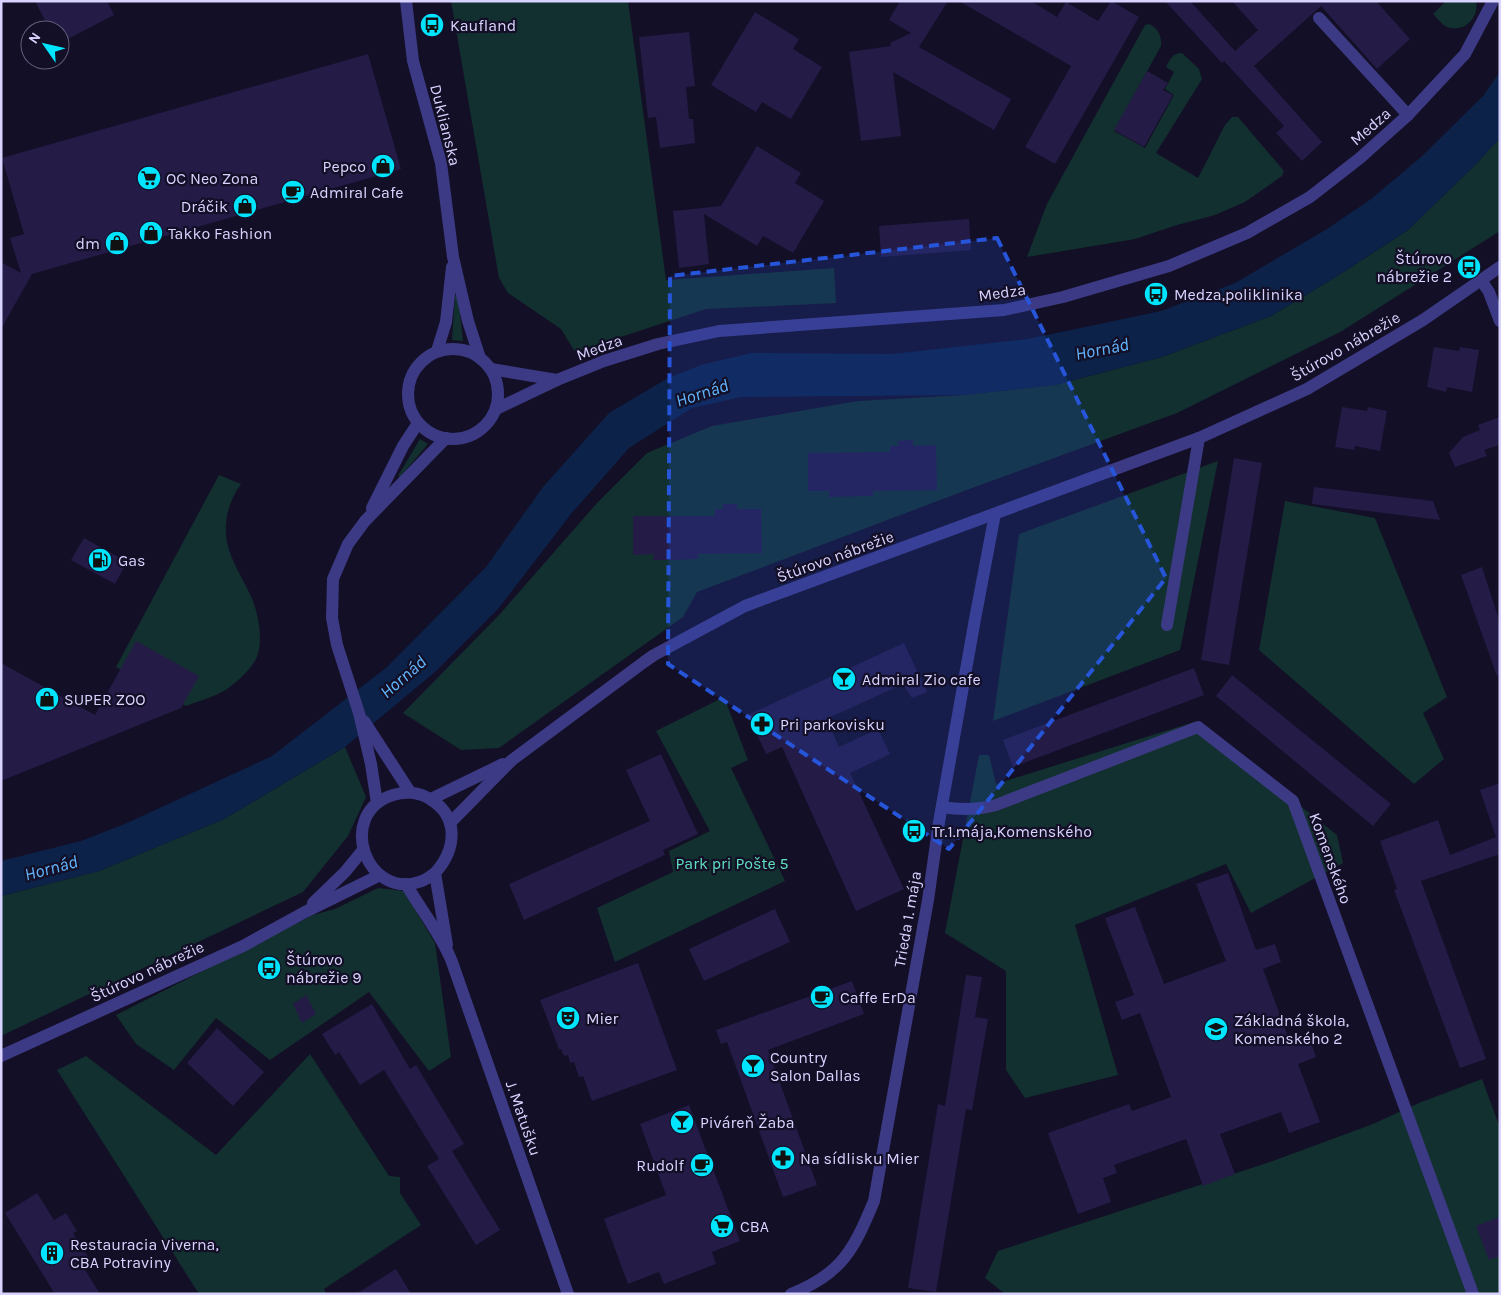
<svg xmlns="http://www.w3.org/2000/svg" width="1501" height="1295" viewBox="0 0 1501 1295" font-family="Karla,sans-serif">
<rect width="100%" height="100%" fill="#130f26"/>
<g fill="#12302f">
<path d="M 451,1 L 628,1 L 666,280 L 834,268 L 836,303 L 706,309 L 575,352 L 561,329 L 508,293 L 499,278 Z"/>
<path d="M 1446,1 L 1476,1 C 1480,18 1462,35 1445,26 C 1441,23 1437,18 1433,14 Z"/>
<path d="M 1149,24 C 1158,28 1162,36 1161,46 L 1114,131 L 1145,148 L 1174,95 L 1165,89 L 1174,72 L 1166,67 C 1170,59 1173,53 1182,53 L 1199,69 L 1202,79 L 1156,153 L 1198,178 L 1225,125 L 1232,117 L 1238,117 L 1284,171 L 1282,176 L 1245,202 L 1215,215 L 1177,225 L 1135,239 L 1027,257 L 1047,204 L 1145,25 Z"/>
<path d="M 1500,138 L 1500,231 L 1342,331 L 1177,413 L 964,491 L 697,592 L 683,617 L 499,748 L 461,750 L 403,713 L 500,614 L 597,503 L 647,453 L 712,426 L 858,401 L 964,395 L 1055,385 L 1162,357 L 1271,316 L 1339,275 L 1408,230 L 1475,165 Z"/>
<path d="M 458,295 L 463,341 L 452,340 L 455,296 Z"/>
<path d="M 420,439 L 428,444 L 400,477 L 398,476 Z"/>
<path d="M 1218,461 L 1180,650 L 993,721 L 1019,534 Z"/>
<path d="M 219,475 L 241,484 C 229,500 223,522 227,542 C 231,562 245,582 253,601 C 259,617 264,645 255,661 C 248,672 233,686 222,692 C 211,698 198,701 186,706 L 116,667 Z"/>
<path d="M 1285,501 L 1375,518 L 1447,697 L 1423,713 L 1444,759 L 1414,784 L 1259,650 Z"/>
<path d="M 724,697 L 748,760 L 731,768 L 785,881 L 615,962 L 597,908 L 673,872 L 669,851 L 710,831 L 656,731 Z"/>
<path d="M 1194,722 L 1337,835 L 1343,863 L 1251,913 L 1226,864 L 1075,925 L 1118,1075 L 1025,1098 L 1006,1070 L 1006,971 L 945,933 L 979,755 L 989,755 L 996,784 Z"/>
<path d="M 345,747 L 366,797 L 348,836 L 303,892 L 1,1036 L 1,896 L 99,871 L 224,819 Z"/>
<path d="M 378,888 L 404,891 L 435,943 L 451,1057 L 429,1071 L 369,992 L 270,1060 L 216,1018 L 174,1070 L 136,1044 L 116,1015 L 313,915 L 335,909 Z"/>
<path d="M 310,1054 L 389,1176 L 400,1177 L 400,1193 L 421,1225 L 324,1289 L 326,1294 L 199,1294 L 57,1070 L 86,1056 L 216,1155 Z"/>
<path d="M 1482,1079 L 1500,1128 L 1500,1294 L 1005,1294 L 985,1278 L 998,1251 L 1270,1162 L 1373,1124 L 1419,1103 Z"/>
</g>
<path fill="#0c2248" d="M 1500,72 L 1500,138 L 1475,165 L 1408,230 L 1339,275 L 1271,316 L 1162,357 L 1055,385 L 964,395 L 741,397 L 692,408 L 629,448 L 571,514 L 498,609 L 435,672 L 345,747 L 224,819 L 99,871 L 1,896 L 1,861 L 81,841 L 127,823 L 272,756 L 387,667 L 486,567 L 543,487 L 609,413 L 668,378 L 701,365 L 751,353 L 892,354 L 1028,339 L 1161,311 L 1235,283 L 1327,229 L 1371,199 L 1421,157 L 1483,96 Z"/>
<g fill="#241b47">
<path d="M 35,1 L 107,1 L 114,15 L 60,43 L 60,30 L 50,30 Z"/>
<path d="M 900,1 L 948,1 L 919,47 L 1011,99 L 994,130 L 893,72 L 901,136 L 861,141 L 849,52 L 891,46 L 890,43 L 911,33 L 889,20 Z"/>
<path d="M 959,1 L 1031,1 L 1057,17 L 1066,2 L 1098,21 L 1111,1 L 1139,17 L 1055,164 L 1025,147 L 1071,66 Z"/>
<path d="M 1165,1 L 1190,1 L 1235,51 L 1258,30 L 1232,1 L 1376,1 L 1410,39 L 1377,69 L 1321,6 L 1254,66 L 1322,142 L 1302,161 L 1276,133 L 1284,126 L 1224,61 L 1222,63 Z"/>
<path d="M 755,12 L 799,39 L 793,49 L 822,67 L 791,119 L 762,102 L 756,112 L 711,85 Z"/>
<path d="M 689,32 L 695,86 L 686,87 L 689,119 L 693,119 L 695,143 L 660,148 L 656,117 L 648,118 L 639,37 Z"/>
<path d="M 368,54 L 401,169 L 32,274 L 1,329 L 1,262 L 21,273 L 10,238 L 24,234 L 2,158 Z"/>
<path d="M 1147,71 L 1168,83 L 1163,90 L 1173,95 L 1144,147 L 1114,130 Z"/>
<path d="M 757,146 L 801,173 L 795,183 L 824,201 L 793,253 L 763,236 L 757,246 L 704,214 L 709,264 L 679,268 L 673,211 L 721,206 Z"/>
<path d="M 969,219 L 971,250 L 881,257 L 879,226 Z"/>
<path d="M 1434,347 L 1459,351 L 1460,347 L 1479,350 L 1472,392 L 1447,387 L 1446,392 L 1427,387 Z"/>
<path d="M 1342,407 L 1367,411 L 1368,407 L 1387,411 L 1380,451 L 1355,446 L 1354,450 L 1335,447 Z"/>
<path d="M 1500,417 L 1500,445 L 1484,450 L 1487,456 L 1455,467 L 1449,453 L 1463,437 L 1480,430 L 1478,425 Z"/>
<path d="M 913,440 L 913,446 L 936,445 L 937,490 L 873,491 L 873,496 L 829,497 L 829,491 L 808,491 L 808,453 L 890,452 L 890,446 L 898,446 L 898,441 Z"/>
<path d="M 1234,458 L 1262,463 L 1229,665 L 1201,660 Z"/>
<path d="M 1314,487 L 1433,501 L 1440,520 L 1312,504 Z"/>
<path d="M 723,504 L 737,504 L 737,509 L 761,509 L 762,553 L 698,554 L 698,559 L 670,560 L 653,560 L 654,554 L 633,555 L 633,516 L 715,516 L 715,509 L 723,509 Z"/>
<path d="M 84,538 L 127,562 L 115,584 L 71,560 Z"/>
<path d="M 1482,567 L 1500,623 L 1500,675 L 1497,676 L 1461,575 Z"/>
<path d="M 136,641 L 199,676 L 181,708 L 1,781 L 1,663 L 95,715 Z"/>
<path d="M 904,643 L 927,692 L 912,698 L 903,684 L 826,719 L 839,747 L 878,729 L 890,754 L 850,773 L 904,889 L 856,911 L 782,747 L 766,754 L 748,715 Z"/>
<path d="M 1194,668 L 1204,695 L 1013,767 L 1003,740 Z"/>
<path d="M 1232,675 L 1391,804 L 1373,826 L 1216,696 Z"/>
<path d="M 661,754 L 698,834 L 663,850 L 665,855 L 524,920 L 509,884 L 650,821 L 626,770 Z"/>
<path d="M 1500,783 L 1500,854 L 1421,881 L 1486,1059 L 1460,1068 L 1394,890 L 1397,889 L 1380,841 L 1438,820 L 1450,855 L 1496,837 L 1480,790 Z"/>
<path d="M 1228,873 L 1256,950 L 1275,944 L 1281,962 L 1263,969 L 1291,1045 L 1310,1039 L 1316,1057 L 1298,1064 L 1320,1122 L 1289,1133 L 1281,1112 L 1220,1134 L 1235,1174 L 1203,1186 L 1186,1139 L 1114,1165 L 1117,1173 L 1103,1178 L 1111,1202 L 1078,1214 L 1048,1133 L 1129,1104 L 1132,1111 L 1171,1097 L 1140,1013 L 1122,1020 L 1115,1002 L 1134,995 L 1105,918 L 1135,907 L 1164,984 L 1226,961 L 1196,884 Z"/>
<path d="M 775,909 L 790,942 L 704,981 L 689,949 Z"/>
<path d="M 638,963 L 677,1070 L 592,1101 L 583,1076 L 579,1077 L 574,1062 L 570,1063 L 568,1055 L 564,1056 L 561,1049 L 559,1049 L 540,1000 Z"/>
<path d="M 966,975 L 982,977 L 975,1017 L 988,1019 L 972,1110 L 966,1109 L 936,1292 L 908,1288 L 938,1104 L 945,1106 Z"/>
<path d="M 852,981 L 864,1014 L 768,1050 L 817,1185 L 783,1197 L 727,1042 L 721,1044 L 716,1030 Z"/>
<path d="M 306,995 L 316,1014 L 302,1023 L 293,1004 Z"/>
<path d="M 372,1004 L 410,1069 L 416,1065 L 464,1144 L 452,1151 L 500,1230 L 476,1245 L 427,1166 L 439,1159 L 384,1070 L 360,1085 L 339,1052 L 335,1055 L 322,1034 Z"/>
<path d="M 217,1028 L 264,1072 L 233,1106 L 187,1063 Z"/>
<path d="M 689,1105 L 740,1241 L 712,1252 L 716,1264 L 664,1284 L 659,1272 L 628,1284 L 604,1219 L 666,1195 L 640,1124 Z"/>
<path d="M 37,1193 L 54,1220 L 66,1213 L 77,1231 L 73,1233 L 92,1263 L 84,1268 L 100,1294 L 55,1294 L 5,1213 Z"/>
<path d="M 1500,1217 L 1500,1256 L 1489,1260 L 1476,1226 Z"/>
<path d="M 396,1269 L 411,1294 L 356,1294 Z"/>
</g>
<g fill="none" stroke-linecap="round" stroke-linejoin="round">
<g stroke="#3d3a85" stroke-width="12">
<path d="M 406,1 L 413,61 L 441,163 L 453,257 L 468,321 L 480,358"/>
<path d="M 1319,18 L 1408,115"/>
<path d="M 1481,280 L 1489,292 L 1500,321"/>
<circle cx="453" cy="394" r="45"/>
<path d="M 437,351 L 446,322 L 452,267"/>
<path d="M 491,369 L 557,380"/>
<path d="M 496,409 L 557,380 L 604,361 L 658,344 L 719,331 L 1004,310 L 1063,297 L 1169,266 L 1247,233 L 1310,197 L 1360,158 L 1408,115 L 1465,54 L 1493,1"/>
<path d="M 372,508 L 403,446 L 418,423"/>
<path d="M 1167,625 L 1199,438"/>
<path d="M 364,721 L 410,792"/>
<path d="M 431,799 L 503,764"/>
<path d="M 377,803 L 371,764 L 359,713 L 337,645 L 332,618 L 333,579 L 348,544 L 365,521 L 446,438"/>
<path d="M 942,807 C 960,810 978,810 996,805 L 1198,727 L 1293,801 L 1473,1294"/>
<path d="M 450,823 L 512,760 L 644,662 L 654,655 L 745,606 L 1199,438 L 1307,389 L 1423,320 L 1500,267"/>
<path d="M 435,873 C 431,876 427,879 422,881 C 366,902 335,813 393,795 C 405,791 419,792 430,799 C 460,817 456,850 435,873 L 447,945"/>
<path d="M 406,884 C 421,910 441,934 452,962 L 568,1294"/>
<path d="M 313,903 L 345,872 L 363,850"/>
<path d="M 1,1056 L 243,946 L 305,912 L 380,875"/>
<path d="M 791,1294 C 842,1274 854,1249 874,1201 L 928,900 L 939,822 L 975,619 L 995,514"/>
</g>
</g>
<path fill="#2655da" fill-opacity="0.2" stroke="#2655da" stroke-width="4" stroke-dasharray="10 6" stroke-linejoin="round" d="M 997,238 L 1166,578 L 949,849 L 668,664 L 670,276 Z"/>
<defs>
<g id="bus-disc" transform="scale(1.25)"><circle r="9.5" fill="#00e5ff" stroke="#130f26"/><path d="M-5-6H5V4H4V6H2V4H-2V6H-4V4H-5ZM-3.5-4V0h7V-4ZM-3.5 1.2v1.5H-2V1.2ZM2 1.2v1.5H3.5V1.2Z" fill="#111"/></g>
<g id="shop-disc" transform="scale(1.25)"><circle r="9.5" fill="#00e5ff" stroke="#130f26"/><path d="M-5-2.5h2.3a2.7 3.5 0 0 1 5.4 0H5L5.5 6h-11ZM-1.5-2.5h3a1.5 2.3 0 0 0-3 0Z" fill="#111"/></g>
<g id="supermarket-disc" transform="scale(1.25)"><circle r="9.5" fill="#00e5ff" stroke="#130f26"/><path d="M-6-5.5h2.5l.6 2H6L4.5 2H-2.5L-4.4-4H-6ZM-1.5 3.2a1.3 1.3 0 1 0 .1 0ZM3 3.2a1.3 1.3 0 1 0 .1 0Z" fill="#111"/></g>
<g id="cafe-disc" transform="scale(1.25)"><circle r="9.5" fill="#00e5ff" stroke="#130f26"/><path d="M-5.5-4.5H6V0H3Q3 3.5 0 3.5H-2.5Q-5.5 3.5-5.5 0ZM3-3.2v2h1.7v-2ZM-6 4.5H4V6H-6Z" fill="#111"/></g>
<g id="fuel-disc" transform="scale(1.25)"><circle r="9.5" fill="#00e5ff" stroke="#130f26"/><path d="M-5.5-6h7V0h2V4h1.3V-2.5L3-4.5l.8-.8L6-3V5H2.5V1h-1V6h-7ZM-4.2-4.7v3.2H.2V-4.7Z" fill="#111"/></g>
<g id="bar-disc" transform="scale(1.25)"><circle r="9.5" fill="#00e5ff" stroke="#130f26"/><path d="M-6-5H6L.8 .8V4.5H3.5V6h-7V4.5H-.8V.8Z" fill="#111"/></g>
<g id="pharmacy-disc" transform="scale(1.25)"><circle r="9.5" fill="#00e5ff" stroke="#130f26"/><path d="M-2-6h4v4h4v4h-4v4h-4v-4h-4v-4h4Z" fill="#111"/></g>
<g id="theatre-disc" transform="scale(1.25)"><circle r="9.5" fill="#00e5ff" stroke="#130f26"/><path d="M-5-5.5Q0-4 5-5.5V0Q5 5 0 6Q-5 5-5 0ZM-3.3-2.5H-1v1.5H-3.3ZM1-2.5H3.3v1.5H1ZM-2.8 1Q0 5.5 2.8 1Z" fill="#111"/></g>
<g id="school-disc" transform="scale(1.25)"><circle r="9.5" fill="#00e5ff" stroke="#130f26"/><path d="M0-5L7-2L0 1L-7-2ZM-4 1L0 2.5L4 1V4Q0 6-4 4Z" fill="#111"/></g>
<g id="building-disc" transform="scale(1.25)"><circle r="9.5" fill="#00e5ff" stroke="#130f26"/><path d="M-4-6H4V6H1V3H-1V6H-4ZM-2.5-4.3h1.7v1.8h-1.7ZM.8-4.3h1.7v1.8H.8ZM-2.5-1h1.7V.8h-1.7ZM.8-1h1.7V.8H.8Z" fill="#111"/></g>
</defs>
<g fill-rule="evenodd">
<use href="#bus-disc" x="432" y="25"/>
<use href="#shop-disc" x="383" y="166"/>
<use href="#supermarket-disc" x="149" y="178"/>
<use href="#cafe-disc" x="293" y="192"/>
<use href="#shop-disc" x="245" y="206"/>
<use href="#shop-disc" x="151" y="233"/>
<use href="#shop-disc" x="117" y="243"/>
<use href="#bus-disc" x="1469" y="267"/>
<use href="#bus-disc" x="1156" y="294"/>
<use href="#fuel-disc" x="100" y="560"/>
<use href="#bar-disc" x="844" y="679"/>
<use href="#shop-disc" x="47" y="699"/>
<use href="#pharmacy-disc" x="762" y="724"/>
<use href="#bus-disc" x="914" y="831"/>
<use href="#bus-disc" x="269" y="968"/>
<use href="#cafe-disc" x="822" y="997"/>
<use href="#theatre-disc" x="568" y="1018"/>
<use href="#school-disc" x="1216" y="1029"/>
<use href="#bar-disc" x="753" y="1066"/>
<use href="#bar-disc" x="682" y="1122"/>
<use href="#pharmacy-disc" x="783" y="1158"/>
<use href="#cafe-disc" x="702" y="1165"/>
<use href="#supermarket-disc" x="722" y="1226"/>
<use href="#building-disc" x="52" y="1253"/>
</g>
<g text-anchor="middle" stroke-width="4.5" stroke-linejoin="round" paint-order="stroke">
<g font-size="16" fill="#d9d4ff" stroke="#130f26" text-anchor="start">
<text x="450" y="31">Kaufland</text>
<text x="366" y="172" text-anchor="end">Pepco</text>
<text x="166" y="184">OC Neo Zona</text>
<text x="310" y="198">Admiral Cafe</text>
<text x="228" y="212" text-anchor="end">Dráčik</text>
<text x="168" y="239">Takko Fashion</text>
<text x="100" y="249" text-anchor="end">dm</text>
<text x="1452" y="264" text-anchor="end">Štúrovo<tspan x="1452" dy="18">nábrežie 2</tspan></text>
<text x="1174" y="300">Medza,poliklinika</text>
<text x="118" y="566">Gas</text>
<text x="862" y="685">Admiral Zio cafe</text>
<text x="64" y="705">SUPER ZOO</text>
<text x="780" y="730">Pri parkovisku</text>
<text x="932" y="837">Tr.1.mája,Komenského</text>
<text x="286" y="965">Štúrovo<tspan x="286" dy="18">nábrežie 9</tspan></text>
<text x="840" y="1003">Caffe ErDa</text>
<text x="586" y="1024">Mier</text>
<text x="1234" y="1026">Základná škola,<tspan x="1234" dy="18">Komenského 2</tspan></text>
<text x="770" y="1063">Country<tspan x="770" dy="18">Salon Dallas</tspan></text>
<text x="700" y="1128">Piváreň Žaba</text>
<text x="800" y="1164">Na sídlisku Mier</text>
<text x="684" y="1171" text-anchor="end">Rudolf</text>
<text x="740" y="1232">CBA</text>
<text x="70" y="1250">Restauracia Viverna,<tspan x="70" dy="18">CBA Potraviny</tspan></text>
</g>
<g font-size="16" fill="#d9d4ff" stroke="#130f26">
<text transform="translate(446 125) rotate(76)" y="6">Duklianska</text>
<text transform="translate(1370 126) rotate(-41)" y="6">Medza</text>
<text transform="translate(1002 292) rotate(-8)" y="6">Medza</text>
<text transform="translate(1345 346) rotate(-30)" y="6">Štúrovo nábrežie</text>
<text transform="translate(599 347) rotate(-20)" y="6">Medza</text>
<text transform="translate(835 556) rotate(-20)" y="6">Štúrovo nábrežie</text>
<text transform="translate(1331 858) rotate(70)" y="6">Komenského</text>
<text transform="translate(907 919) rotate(-80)" y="6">Trieda 1. mája</text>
<text transform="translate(147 971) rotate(-25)" y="6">Štúrovo nábrežie</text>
<text transform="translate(524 1118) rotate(71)" y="6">J. Matušku</text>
</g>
<g font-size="16" fill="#5fe0c0" stroke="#130f26">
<text x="732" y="869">Park pri Pošte 5</text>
</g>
<g font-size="18" font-style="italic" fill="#62b6ff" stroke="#130f26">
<text transform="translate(1102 349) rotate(-11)" y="6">Hornád</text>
<text transform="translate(702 393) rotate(-18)" y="6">Hornád</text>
<text transform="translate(403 677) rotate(-41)" y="6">Hornád</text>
<text transform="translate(51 868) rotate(-15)" y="6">Hornád</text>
</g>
</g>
<rect width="1501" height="1295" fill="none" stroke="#d9d4ff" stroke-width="5"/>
<g transform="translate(45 45) rotate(304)"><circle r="24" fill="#130f26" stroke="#625e7d"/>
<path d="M0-4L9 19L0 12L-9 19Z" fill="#00e5ff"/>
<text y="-8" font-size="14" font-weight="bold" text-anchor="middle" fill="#d9d4ff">N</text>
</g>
</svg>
